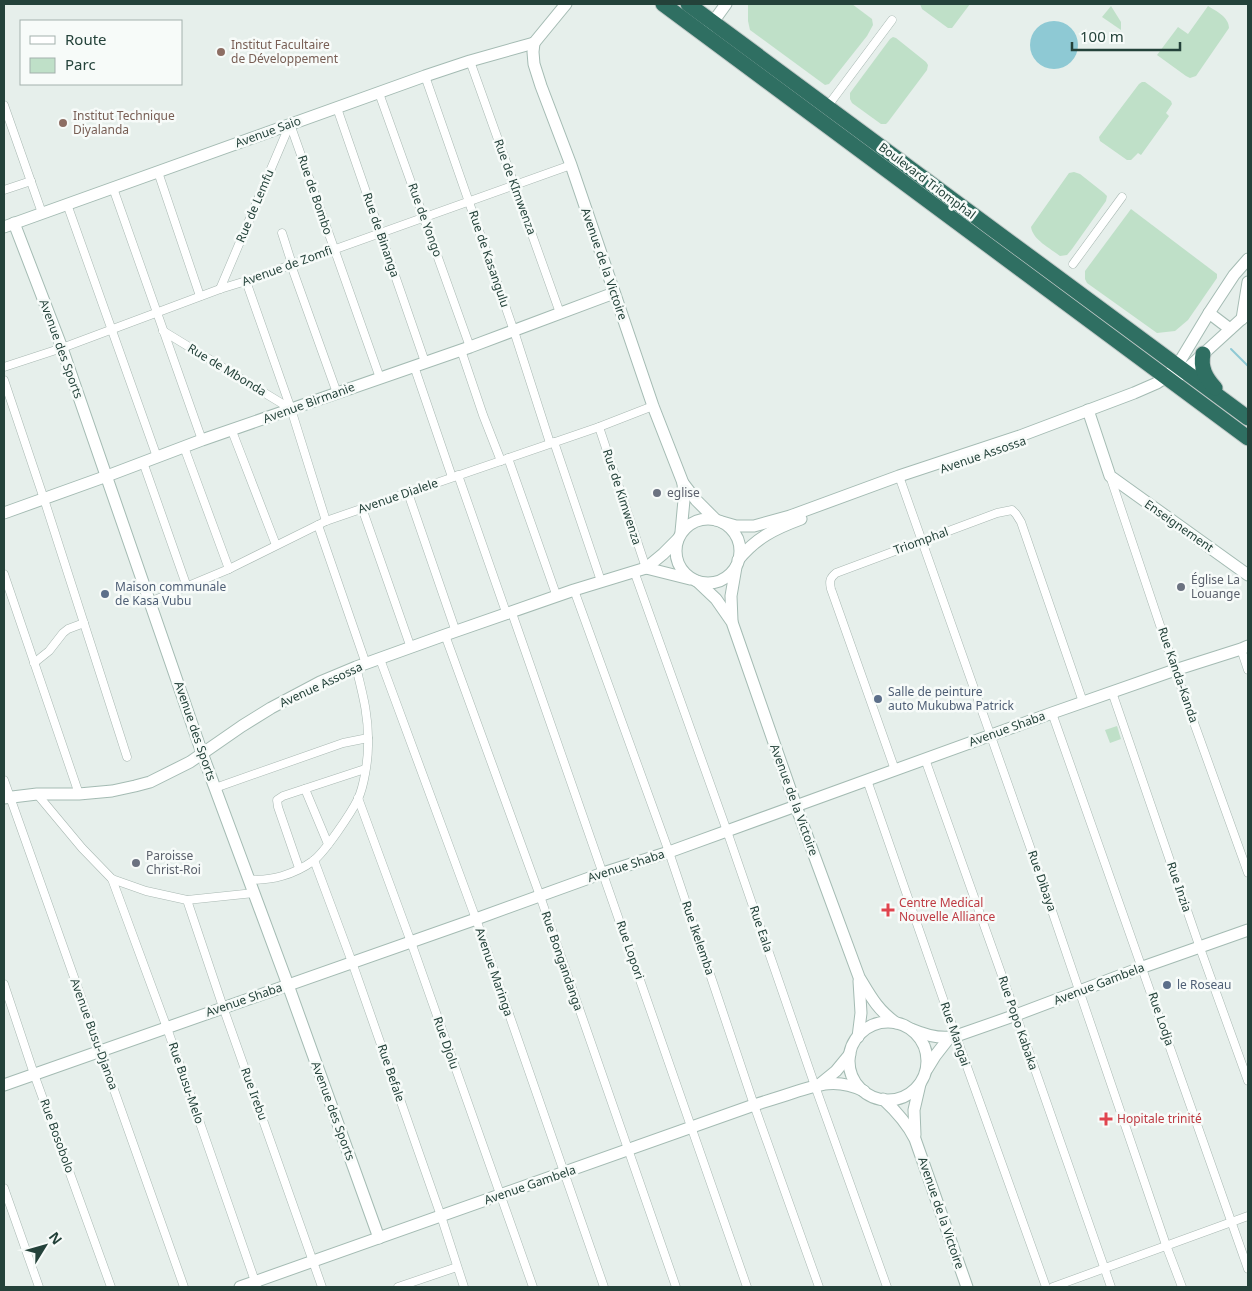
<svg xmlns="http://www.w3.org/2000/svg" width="1252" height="1291" viewBox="0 0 1252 1291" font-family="'Noto Sans',sans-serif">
<rect width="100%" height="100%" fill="#e6efeb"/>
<g fill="#bfe0c8">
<path d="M 748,4 L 852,4 L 872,19 L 873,25 L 867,36 L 829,84 L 825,85 L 750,30 L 748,21 Z"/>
<path d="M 920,4 L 970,4 L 952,28 L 948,28 L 922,9 Z"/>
<path d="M 1111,6 L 1121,22 L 1121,30 L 1102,17 Z"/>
<path d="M 1208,6 C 1216,11 1229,17 1229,28 L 1196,76 L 1190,78 L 1186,76 L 1157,55 L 1178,27 L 1188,34 Z"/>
<path d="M 893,37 L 896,38 L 926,62 L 928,65 L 927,70 L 888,122 L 886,124 L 881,124 L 852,103 L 850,99 L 850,93 L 890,39 Z"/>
<path d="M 1142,82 L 1145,82 L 1171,101 L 1172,104 L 1166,113 L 1169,116 L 1141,155 L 1138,153 L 1131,160 L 1127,160 L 1100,141 L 1099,137 L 1139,84 Z"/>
<path d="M 1074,172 L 1080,174 L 1104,193 L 1107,196 L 1106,201 L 1072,249 L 1067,255 L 1060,256 C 1050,248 1033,240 1031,227 L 1069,173 Z"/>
<path d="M 1131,209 L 1217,274 L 1217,278 L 1188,320 L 1175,331 L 1157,333 L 1087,283 L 1085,279 L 1085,271 Z"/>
<path d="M 1117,726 L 1121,739 L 1110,743 L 1105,730 Z"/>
</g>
<circle fill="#8ec9d4" cx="1054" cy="45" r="24"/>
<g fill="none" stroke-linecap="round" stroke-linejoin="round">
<path stroke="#8ec9d4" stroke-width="2" d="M 1231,349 L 1248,366"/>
<g stroke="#a8b8b2" stroke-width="9">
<g id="street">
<path d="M 470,61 L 560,313"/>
<path d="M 425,76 L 514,331 L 550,443"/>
<path d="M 379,93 L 470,347"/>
<path d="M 4,105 L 42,213"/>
<path d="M 827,107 L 892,20"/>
<path d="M 337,108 L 425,362"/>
<path d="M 290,124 L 380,378"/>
<path d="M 158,172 L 200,296"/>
<path d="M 113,188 L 202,440"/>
<path d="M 4,190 L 31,181"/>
<path d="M 67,204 L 157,457"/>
<path d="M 282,233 L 292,264"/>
<path d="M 1073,264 L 1122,197"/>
<path d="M 291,265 L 337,393"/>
<path d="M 246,281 L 291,409 L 326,521"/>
<path d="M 220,289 L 290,124"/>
<path d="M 163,331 L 291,409"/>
<path d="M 461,350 L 483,415 L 501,461"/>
<path d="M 414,366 L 452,477"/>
<path d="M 4,367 L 62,348 L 220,289 L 246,281 L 571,165"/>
<path d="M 4,380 L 44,499 L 127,757"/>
<path d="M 599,427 L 646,568"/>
<path d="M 232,431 L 276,545"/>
<path d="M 554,442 L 601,581"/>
<path d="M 184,447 L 229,569"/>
<path d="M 508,458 L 557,597"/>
<path d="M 143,462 L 187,587"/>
<path d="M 458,475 L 507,615"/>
<path d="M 899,476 L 1035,861 L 1166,1245 L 1182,1287"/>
<path d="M 1110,476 L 1175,670 L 1248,873"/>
<path d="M 408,493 L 456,632"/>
<path d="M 362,508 L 411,648"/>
<path d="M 318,525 L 366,664"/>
<path d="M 634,571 L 727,831 L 815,1086 L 887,1287"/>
<path d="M 4,574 L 79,794"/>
<path d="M 574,590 L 669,852 L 754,1105 L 819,1287"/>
<path d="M 150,602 L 229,569 L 326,521 L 599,427 L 653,406"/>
<path d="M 512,613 L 747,1287"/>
<path d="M 445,635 L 540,896 L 676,1287"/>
<path d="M 1241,649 L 1248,670"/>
<path d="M 380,659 L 476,919 L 604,1287"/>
<path d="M 34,663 L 49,651 L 63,633 L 68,629 L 84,623"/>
<path d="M 1112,692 L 1200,948 L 1248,1081"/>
<path d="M 1052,713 L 1248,1269"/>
<path d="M 925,759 L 1016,1015 L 1111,1287"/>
<path d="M 895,770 L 831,589 C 829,581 830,578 836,573 L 997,513 L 1012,510 L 1016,514 L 1021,522 L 1083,702"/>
<path d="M 4,780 L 184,1287"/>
<path d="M 867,780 L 956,1036 L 1046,1287"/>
<path d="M 215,788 L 343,743 L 368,738"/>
<path d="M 305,789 L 328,844"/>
<path d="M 37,794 L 82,848 L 112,879 L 146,891 L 187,900 L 254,893"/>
<path d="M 358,798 L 411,942 L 533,1287"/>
<path d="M 314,860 L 352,962 L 441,1216 L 464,1287"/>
<path d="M 299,868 L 278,807 L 277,800 L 283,796 L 365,769"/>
<path d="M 112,879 L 167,1028 L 257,1287"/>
<path d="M 248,879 C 270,882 295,874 313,861 C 325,852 351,813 358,799 C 364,786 368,760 368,746 C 369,717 363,695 356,667"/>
<path d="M 187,900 L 223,1007 L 322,1287"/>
<path d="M 4,984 L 34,1074 L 111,1287"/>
<path d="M 4,1188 L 39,1287"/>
<path d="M 398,1287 L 457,1267"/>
<path d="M 1053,1287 L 1248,1216"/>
</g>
</g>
<g stroke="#a4bbb3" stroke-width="13">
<g id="secondary">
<path d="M 708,29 L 726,4"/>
<path d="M 534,43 L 533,52 L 534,64 L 541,86 L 571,165 L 653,406 L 683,483 L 696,500 L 716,520"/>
<path d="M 534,43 L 566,4"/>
<path d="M 14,223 L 62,348 L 202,753 L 288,985 L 379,1238"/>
<path d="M 4,227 L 425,76 L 470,61 L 534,43"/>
<path d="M 1209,313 L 1230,329"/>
<path d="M 1242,319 L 1248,282"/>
<path d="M 1179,376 L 1248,313"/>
<path d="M 1088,410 L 1110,476 L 1248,575"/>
<path d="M 4,513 L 107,476 L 202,440 L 470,347 L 614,293"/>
<circle cx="708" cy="551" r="32"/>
<path d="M 722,522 L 736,526 L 754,526 L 790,516 L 899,476 L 1020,436 L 1134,393 L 1157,383 L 1166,377 L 1177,366 L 1209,313 L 1234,275 L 1248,259"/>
<path d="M 681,532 L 684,500 L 683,483"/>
<path d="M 738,560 C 756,538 774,529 801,519"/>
<path d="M 646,568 L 690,579"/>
<path d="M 697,581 L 716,599 L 732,622 L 796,806 L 859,977 C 871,997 877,1009 896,1023"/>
<path d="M 732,621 L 731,596 L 736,567"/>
<path d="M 4,798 L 37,794 L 79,794 L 112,791 L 135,786 L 150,782 L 190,762 L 242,726 L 271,708 L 320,682 L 356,667 L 445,635 L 574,590 L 646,568 L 663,554 L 678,539"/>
<circle cx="888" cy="1061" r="39"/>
<path d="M 911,1029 C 925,1035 941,1040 956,1036 L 1016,1015 L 1143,967 L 1248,930"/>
<path d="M 858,1037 L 861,1013 L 859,981"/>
<path d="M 927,1069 L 935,1056 L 949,1038"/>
<path d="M 820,1084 L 836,1071 L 850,1054"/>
<path d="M 4,1085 L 476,919 L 603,873 L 669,852 L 1052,713 L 1175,670 L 1241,649 L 1248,646"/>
<path d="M 883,1099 C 896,1111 907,1123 915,1139 L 967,1287"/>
<path d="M 915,1135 L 914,1110 L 920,1084"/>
<path d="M 240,1287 L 754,1105 C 767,1101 780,1097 792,1093 C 819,1084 837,1078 864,1091"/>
</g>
</g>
<g stroke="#c2cac8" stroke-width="17">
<g id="highway">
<path d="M 663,4 L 1248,438"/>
<path d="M 688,4 L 1248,418"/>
<path d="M 1203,354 C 1200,368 1206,378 1215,388"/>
</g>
</g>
<use href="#street" stroke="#fff" stroke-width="8"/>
<use href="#secondary" stroke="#fff" stroke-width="11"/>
<use href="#highway" stroke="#2f6f62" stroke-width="15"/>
</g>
<g fill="#8d6e63" stroke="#f7fbf9" stroke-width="2">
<circle cx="221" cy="52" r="5"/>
<circle cx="63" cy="123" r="5"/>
</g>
<g fill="#6b7280" stroke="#f7fbf9" stroke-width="2">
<circle cx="657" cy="493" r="5"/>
<circle cx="1181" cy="587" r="5"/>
<circle cx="136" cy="863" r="5"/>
</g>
<g fill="#5c6f8a" stroke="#f7fbf9" stroke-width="2">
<circle cx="105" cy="594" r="5"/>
<circle cx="878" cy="699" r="5"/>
<circle cx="1167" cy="985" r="5"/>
</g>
<g fill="#e0444e" stroke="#f7fbf9" stroke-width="2">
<path d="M885.5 902.5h5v5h5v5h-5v5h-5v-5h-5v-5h5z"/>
<path d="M1103.5 1111.5h5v5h5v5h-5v5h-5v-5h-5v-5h5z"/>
</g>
<g text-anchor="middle" stroke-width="5" stroke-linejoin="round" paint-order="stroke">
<g font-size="12" fill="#785e54" stroke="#f7fbf9" text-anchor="start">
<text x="231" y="49">Institut Facultaire<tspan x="231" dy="14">de Développement</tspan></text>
<text x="73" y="120">Institut Technique<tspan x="73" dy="14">Diyalanda</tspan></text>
</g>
<g font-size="12" fill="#24423a" stroke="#f7fbf9">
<text transform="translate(268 132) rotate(-20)" y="4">Avenue Saio</text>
<text transform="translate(927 181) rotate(37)" y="4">Boulevard Triomphal</text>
<text transform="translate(515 187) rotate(70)" y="4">Rue de KImwenza</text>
<text transform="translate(315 195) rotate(71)" y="4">Rue de Bombo</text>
<text transform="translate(255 206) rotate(-67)" y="4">Rue de Lemfu</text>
<text transform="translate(425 220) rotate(70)" y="4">Rue de Yongo</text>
<text transform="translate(381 235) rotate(71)" y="4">Rue de Binanga</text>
<text transform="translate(489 259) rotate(71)" y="4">Rue de Kasangulu</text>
<text transform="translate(604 264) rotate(71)" y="4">Avenue de la Victoire</text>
<text transform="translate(287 266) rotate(-20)" y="4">Avenue de Zomfi</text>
<text transform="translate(61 349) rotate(70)" y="4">Avenue des Sports</text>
<text transform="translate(227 370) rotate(31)" y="4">Rue de Mbonda</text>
<text transform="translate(309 403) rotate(-20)" y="4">Avenue Birmanie</text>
<text transform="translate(983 455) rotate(-19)" y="4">Avenue Assossa</text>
<text transform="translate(398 496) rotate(-19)" y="4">Avenue Dialele</text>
<text transform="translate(622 497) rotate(72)" y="4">Rue de Kimwenza</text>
<text transform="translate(1179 526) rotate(35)" y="4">Enseignement</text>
<text transform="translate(921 541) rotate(-20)" y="4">Triomphal</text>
<text transform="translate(1178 675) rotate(71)" y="4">Rue Kanda-Kanda</text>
<text transform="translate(321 685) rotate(-25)" y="4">Avenue Assossa</text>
<text transform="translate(1007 729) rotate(-20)" y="4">Avenue Shaba</text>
<text transform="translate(195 731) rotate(71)" y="4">Avenue des Sports</text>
<text transform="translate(794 800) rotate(70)" y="4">Avenue de la Victoire</text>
<text transform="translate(626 866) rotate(-18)" y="4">Avenue Shaba</text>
<text transform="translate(1042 881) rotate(71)" y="4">Rue Dibaya</text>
<text transform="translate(1179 887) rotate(71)" y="4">Rue Inzia</text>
<text transform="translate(761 929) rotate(71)" y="4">Rue Eala</text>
<text transform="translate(698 938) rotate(71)" y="4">Rue Ikelemba</text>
<text transform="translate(630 950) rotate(71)" y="4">Rue Lopori</text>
<text transform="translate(562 961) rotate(71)" y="4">Rue Bongandanga</text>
<text transform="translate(494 972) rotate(71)" y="4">Avenue Maringa</text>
<text transform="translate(1099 984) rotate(-21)" y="4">Avenue Gambela</text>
<text transform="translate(244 1000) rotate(-19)" y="4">Avenue Shaba</text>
<text transform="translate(1161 1019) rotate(71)" y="4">Rue Lodja</text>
<text transform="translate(1018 1023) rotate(71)" y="4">Rue Popo Kabaka</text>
<text transform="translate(94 1034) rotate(70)" y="4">Avenue Busu-Djanoa</text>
<text transform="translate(955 1034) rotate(71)" y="4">Rue Mangai</text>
<text transform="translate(446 1043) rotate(71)" y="4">Rue Djolu</text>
<text transform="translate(391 1073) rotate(71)" y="4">Rue Befale</text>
<text transform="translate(186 1083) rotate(71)" y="4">Rue Busu-Melo</text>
<text transform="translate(254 1094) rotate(70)" y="4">Rue Irebu</text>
<text transform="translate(333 1111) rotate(70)" y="4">Avenue des Sports</text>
<text transform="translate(57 1136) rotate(70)" y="4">Rue Bosobolo</text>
<text transform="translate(530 1185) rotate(-19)" y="4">Avenue Gambela</text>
<text transform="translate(941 1213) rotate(71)" y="4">Avenue de la Victoire</text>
</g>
<g font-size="12" fill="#5b616d" stroke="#f7fbf9" text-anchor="start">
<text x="667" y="497">eglise</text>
<text x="1191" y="584">Église La<tspan x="1191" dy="14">Louange</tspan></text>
<text x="146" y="860">Paroisse<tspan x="146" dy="14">Christ-Roi</tspan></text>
</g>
<g font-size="12" fill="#4e5e75" stroke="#f7fbf9" text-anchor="start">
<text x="115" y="591">Maison communale<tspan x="115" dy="14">de Kasa Vubu</tspan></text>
<text x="888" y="696">Salle de peinture<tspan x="888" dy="14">auto Mukubwa Patrick</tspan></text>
<text x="1177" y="989">le Roseau</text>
</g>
<g font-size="12" fill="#be3a42" stroke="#f7fbf9" text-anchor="start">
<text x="899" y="907">Centre Medical<tspan x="899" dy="14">Nouvelle Alliance</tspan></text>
<text x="1117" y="1123">Hopitale trinité</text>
</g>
</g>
<rect width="1252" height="1291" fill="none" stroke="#24423a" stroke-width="10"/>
<rect x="20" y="20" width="162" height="65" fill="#f7fbf9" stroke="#a3b1ad"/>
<rect x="30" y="36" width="25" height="8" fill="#ffffff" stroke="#a3b1ad"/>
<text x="65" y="45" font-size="15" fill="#24423a">Route</text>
<rect x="30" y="58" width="25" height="15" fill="#bfe0c8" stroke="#a3b1ad"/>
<text x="65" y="70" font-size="15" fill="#24423a">Parc</text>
<g transform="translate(45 1246) rotate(53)" stroke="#f7fbf9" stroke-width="4" paint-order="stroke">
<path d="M0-4L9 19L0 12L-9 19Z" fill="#24423a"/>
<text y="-8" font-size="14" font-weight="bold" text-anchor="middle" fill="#24423a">N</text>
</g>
<path d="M1072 42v8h108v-8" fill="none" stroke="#24423a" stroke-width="2.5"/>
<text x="1080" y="42" font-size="15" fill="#24423a" stroke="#f7fbf9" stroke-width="4" paint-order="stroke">100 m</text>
</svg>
